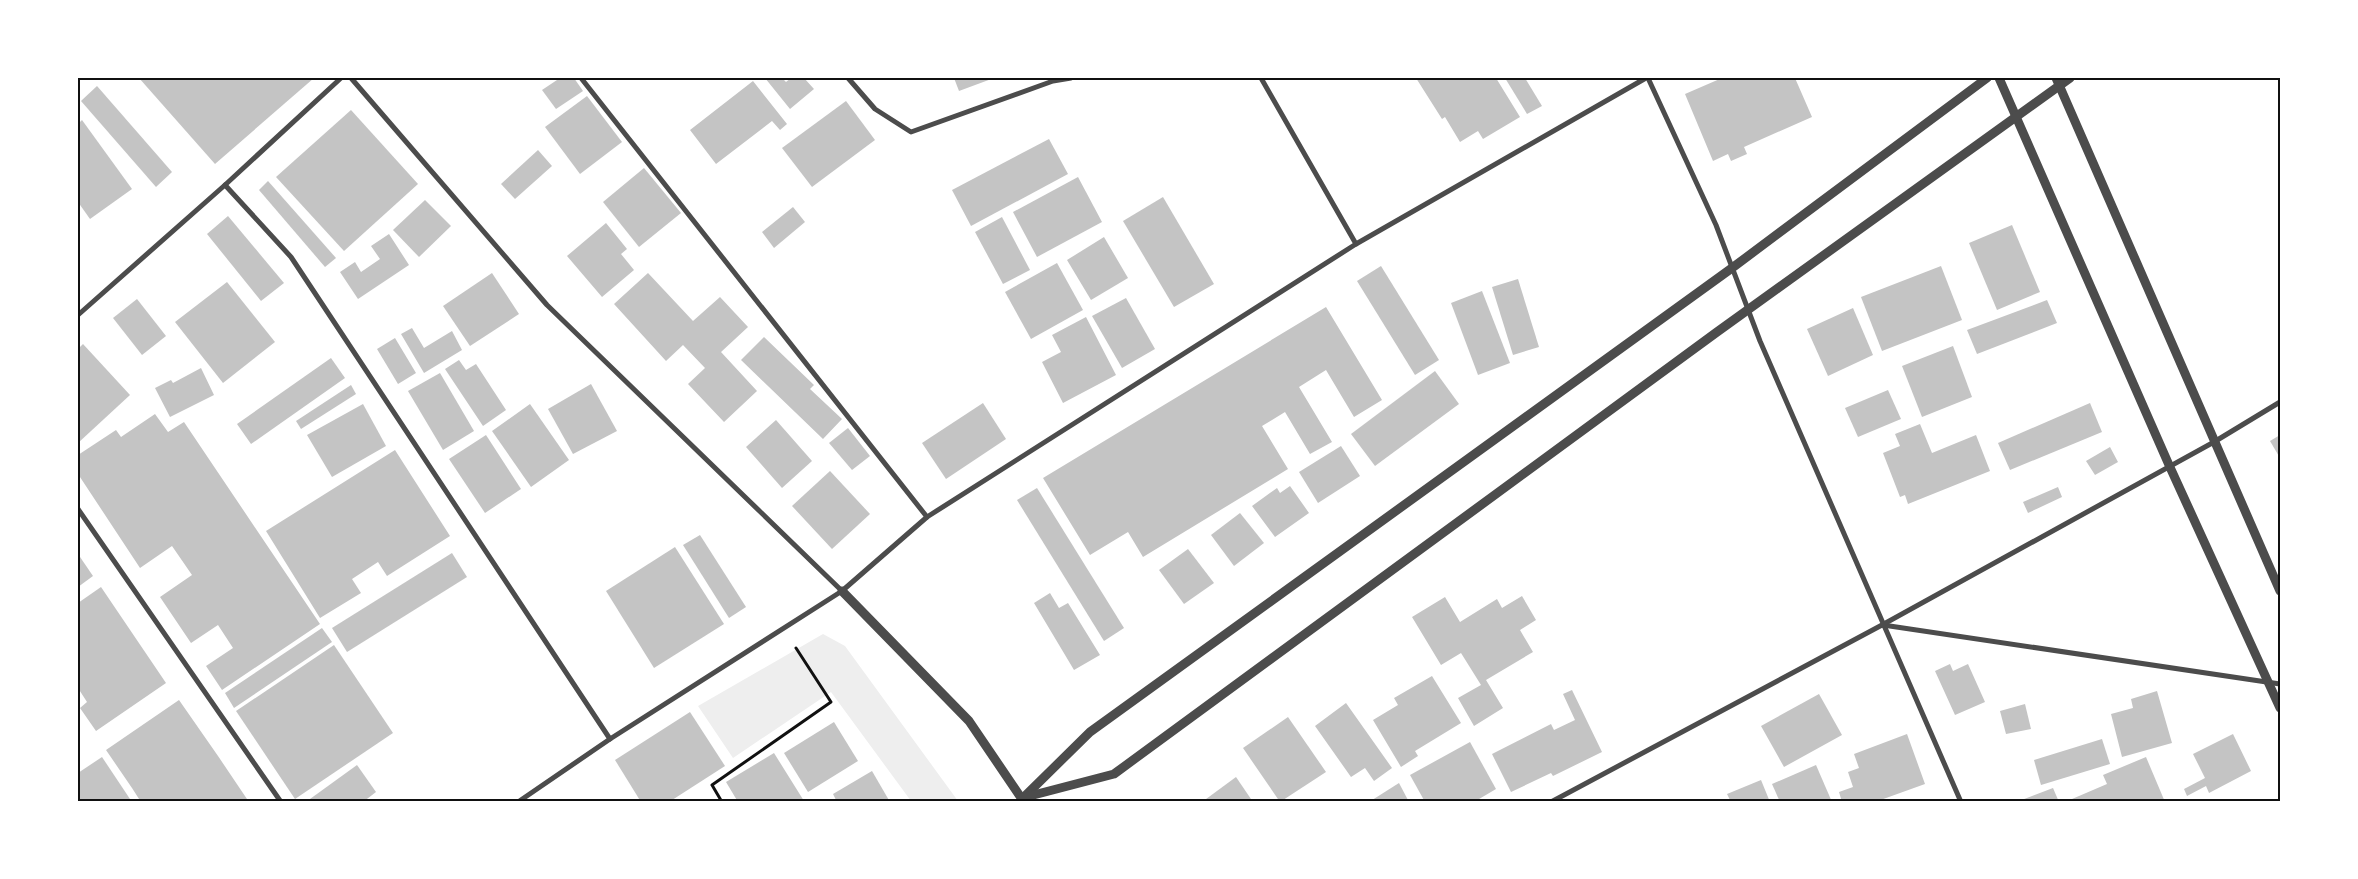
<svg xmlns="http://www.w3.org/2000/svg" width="2358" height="879" viewBox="0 0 2358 879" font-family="Ubuntu,sans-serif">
<rect width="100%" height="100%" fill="#fff"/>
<path fill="#eee" d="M 823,634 L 845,646 L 958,801 L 911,801 L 831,692 L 733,758 L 698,706 Z"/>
<g fill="#c4c4c4">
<path d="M 139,78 L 314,78 L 215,164 Z"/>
<path d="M 560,78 L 574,78 L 583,91 L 556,109 L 542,90 Z"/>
<path d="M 765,78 L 782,78 L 786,82 L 791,78 L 804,78 L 814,89 L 790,109 Z"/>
<path d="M 954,78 L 994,78 L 959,91 Z"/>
<path d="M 1416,78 L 1496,78 L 1520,117 L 1483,139 L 1478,131 L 1460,142 L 1445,117 L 1442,119 Z"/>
<path d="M 1505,78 L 1525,78 L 1542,106 L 1527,114 Z"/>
<path d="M 1722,78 L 1795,78 L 1812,117 L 1744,147 L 1747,154 L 1731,161 L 1728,154 L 1713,161 L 1685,94 Z"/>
<path d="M 753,81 L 787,124 L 780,130 L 772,121 L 716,164 L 690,130 Z"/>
<path d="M 97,86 L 172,172 L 156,187 L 81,101 Z"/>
<path d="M 587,96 L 622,142 L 580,174 L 545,127 Z"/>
<path d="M 846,101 L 875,140 L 812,187 L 782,148 Z"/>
<path d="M 351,110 L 418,184 L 344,251 L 276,177 Z"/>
<path d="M 82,120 L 132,189 L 90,219 L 78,202 L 78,124 Z"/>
<path d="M 1049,139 L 1068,174 L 971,226 L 952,190 Z"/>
<path d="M 538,150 L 552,166 L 515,199 L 501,184 Z"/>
<path d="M 644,168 L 681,213 L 639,247 L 603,202 Z"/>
<path d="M 1078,177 L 1102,222 L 1037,257 L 1013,212 Z"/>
<path d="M 268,181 L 336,258 L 325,267 L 259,190 Z"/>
<path d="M 1163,197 L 1214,284 L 1174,307 L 1123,221 Z"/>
<path d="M 425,200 L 451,226 L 419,257 L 393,230 Z"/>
<path d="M 793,207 L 805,222 L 774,248 L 762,232 Z"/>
<path d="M 228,216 L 284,283 L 261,301 L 207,234 Z"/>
<path d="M 1002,217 L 1030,270 L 1003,284 L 975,232 Z"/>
<path d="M 606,223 L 627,249 L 621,254 L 634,270 L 602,297 L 567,256 Z"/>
<path d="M 2012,225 L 2040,292 L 1997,310 L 1969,243 Z"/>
<path d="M 389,234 L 409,265 L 358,299 L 340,272 L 355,262 L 361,272 L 380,259 L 371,246 Z"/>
<path d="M 1104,237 L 1128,278 L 1091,300 L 1067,260 Z"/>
<path d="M 1057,263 L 1083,310 L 1031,339 L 1005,292 Z"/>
<path d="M 1381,266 L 1439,360 L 1415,375 L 1357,281 Z"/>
<path d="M 1941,266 L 1962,320 L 1882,351 L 1861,297 Z"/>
<path d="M 492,273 L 519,314 L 470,346 L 443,306 Z"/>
<path d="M 648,273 L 693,321 L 720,297 L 748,327 L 721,352 L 757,391 L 724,422 L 688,384 L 705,368 L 683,345 L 666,361 L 614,304 Z"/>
<path d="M 1518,279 L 1539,347 L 1513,355 L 1492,287 Z"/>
<path d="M 227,282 L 275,342 L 223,383 L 175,322 Z"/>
<path d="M 1482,291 L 1510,363 L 1478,375 L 1451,303 Z"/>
<path d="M 1126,298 L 1155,349 L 1122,368 L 1092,316 Z"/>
<path d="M 137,299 L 166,336 L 142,355 L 113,318 Z"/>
<path d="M 2047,300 L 2057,323 L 1977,354 L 1967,330 Z"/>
<path d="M 1326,307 L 1382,400 L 1354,417 L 1326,370 L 1299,387 L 1332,442 L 1310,454 L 1285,412 L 1262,426 L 1288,469 L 1143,557 L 1128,532 L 1090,555 L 1043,478 Z"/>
<path d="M 1853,308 L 1873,355 L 1828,376 L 1807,329 Z"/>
<path d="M 1086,317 L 1116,375 L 1063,403 L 1042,362 L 1061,352 L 1052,335 Z"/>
<path d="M 412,328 L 424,348 L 452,331 L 462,350 L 424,373 L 401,334 Z"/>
<path d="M 764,337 L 814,385 L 810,389 L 842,419 L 823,439 L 741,360 Z"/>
<path d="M 395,338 L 416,373 L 398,384 L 377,349 Z"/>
<path d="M 83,344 L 130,395 L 78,443 L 78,349 Z"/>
<path d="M 1953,346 L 1972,397 L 1922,417 L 1902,366 Z"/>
<path d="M 331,358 L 345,378 L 251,444 L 237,424 Z"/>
<path d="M 459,360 L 466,370 L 476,364 L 506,410 L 483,426 L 445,369 Z"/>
<path d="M 201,368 L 214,395 L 170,417 L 155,388 L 171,380 L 173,383 Z"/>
<path d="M 1435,371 L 1459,404 L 1375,466 L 1351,434 Z"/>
<path d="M 440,373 L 474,431 L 443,450 L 408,391 Z"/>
<path d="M 591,384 L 617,431 L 573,454 L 548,409 Z"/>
<path d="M 351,385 L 356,394 L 301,429 L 296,421 Z"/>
<path d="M 1888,390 L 1901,419 L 1858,437 L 1845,408 Z"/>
<path d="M 983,403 L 1006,439 L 946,479 L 922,443 Z"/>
<path d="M 2090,403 L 2102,432 L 2010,470 L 1998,443 Z"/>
<path d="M 363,404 L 386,446 L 332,477 L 307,435 Z"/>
<path d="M 530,404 L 569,460 L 531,487 L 492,431 Z"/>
<path d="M 155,414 L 168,432 L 184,422 L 320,624 L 222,690 L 206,666 L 233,648 L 218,625 L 191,643 L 160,597 L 192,575 L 172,546 L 140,568 L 78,474 L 78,455 L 116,430 L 121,437 Z"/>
<path d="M 776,420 L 812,461 L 782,488 L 746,447 Z"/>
<path d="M 1920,424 L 1932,453 L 1976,435 L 1990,471 L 1908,504 L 1905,495 L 1900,497 L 1883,453 L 1900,446 L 1895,434 Z"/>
<path d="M 848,428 L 870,456 L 852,470 L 829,443 Z"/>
<path d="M 486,435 L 521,489 L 485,513 L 449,459 Z"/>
<path d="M 2280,435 L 2280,458 L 2270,441 Z"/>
<path d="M 1341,446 L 1360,476 L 1318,503 L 1299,472 Z"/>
<path d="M 2110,447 L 2118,462 L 2095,475 L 2086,461 Z"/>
<path d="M 395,450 L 450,536 L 387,576 L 378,562 L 352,579 L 361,593 L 320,618 L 266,531 Z"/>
<path d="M 830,471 L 870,514 L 832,549 L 792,506 Z"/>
<path d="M 1290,486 L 1309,513 L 1275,537 L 1252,506 L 1277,488 L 1280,493 Z"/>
<path d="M 2058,487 L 2062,497 L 2028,513 L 2023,502 Z"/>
<path d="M 1037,488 L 1124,628 L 1104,641 L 1017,500 Z"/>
<path d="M 1240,513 L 1264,543 L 1234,566 L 1211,535 Z"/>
<path d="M 700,535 L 746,607 L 729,618 L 683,545 Z"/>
<path d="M 675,547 L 724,624 L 654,668 L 606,591 Z"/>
<path d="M 1188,549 L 1214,583 L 1184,604 L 1159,570 Z"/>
<path d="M 452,553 L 467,577 L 347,652 L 332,628 Z"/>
<path d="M 78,554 L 93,576 L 78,587 Z"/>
<path d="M 101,587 L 166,683 L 96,731 L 80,708 L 87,702 L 78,688 L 78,603 Z"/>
<path d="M 1050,593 L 1059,608 L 1068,603 L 1100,655 L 1074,670 L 1034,603 Z"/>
<path d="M 1522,596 L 1536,620 L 1520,630 L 1533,652 L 1486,680 L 1503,708 L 1474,726 L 1458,698 L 1481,685 L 1461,653 L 1441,665 L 1412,617 L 1445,597 L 1460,622 L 1497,599 L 1502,608 Z"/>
<path d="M 322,628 L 332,642 L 234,708 L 225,693 Z"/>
<path d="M 334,645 L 393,733 L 295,799 L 236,711 Z"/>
<path d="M 1950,664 L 1953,671 L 1968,664 L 1985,702 L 1955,715 L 1935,671 Z"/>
<path d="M 1432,676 L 1461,723 L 1415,751 L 1418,756 L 1401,767 L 1373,720 L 1398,705 L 1394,698 Z"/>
<path d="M 1572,690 L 1602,752 L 1553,776 L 1551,773 L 1511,792 L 1492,754 L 1551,724 L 1554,730 L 1575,720 L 1563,694 Z"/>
<path d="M 2157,691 L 2172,743 L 2122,757 L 2111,714 L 2133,708 L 2131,699 Z"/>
<path d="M 1819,694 L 1842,735 L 1784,767 L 1761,726 Z"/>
<path d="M 179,700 L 218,756 L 249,802 L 141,802 L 132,788 L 106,750 Z"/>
<path d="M 1346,703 L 1392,768 L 1374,781 L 1365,768 L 1351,777 L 1315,726 Z"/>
<path d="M 2025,704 L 2031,729 L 2006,734 L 2000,711 Z"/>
<path d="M 690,712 L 725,766 L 669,802 L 641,802 L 615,760 Z"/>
<path d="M 1288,717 L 1326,772 L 1280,802 L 1243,748 Z"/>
<path d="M 834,722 L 858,761 L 808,792 L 784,753 Z"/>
<path d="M 1907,734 L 1925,784 L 1875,802 L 1842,802 L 1839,792 L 1853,787 L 1848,772 L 1859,768 L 1854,754 Z"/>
<path d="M 2233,734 L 2251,771 L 2209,793 L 2206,786 L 2187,796 L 2184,789 L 2205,778 L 2193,754 Z"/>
<path d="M 2102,739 L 2110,764 L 2041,785 L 2034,760 Z"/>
<path d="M 1470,742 L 1496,789 L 1474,802 L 1425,802 L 1410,775 Z"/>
<path d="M 774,753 L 804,801 L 738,802 L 726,782 Z"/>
<path d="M 102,757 L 132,802 L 78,802 L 78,773 Z"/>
<path d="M 2146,757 L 2165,802 L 2065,802 L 2107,784 L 2103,775 Z"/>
<path d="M 357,765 L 376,792 L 363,802 L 312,802 L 310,799 Z"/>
<path d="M 1816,765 L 1832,802 L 1780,802 L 1772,784 Z"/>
<path d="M 872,771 L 890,802 L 837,802 L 833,794 Z"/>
<path d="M 1236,777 L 1253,802 L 1202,802 Z"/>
<path d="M 1761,780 L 1770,802 L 1731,802 L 1727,794 Z"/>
<path d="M 1399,783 L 1409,802 L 1369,802 Z"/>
<path d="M 2053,788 L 2059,802 L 2019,802 L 2019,801 Z"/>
</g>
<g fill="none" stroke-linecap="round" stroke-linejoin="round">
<path stroke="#111" stroke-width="3" d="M 722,802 L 712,785 L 831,702 L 796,648"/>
<g stroke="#4c4c4c" stroke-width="5">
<path d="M 351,78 L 547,305 L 842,591"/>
<path d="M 581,78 L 927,517"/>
<path d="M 848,78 L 875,109 L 911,132 L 1053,81 L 1071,78"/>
<path d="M 1261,78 L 1356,244"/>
<path d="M 1648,78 L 1716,225 L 1760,341 L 1961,802"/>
<path d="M 225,185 L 291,257 L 610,739"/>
<path d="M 78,315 L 225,185 L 341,78"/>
<path d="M 78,509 L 281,802"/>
<path d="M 1883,625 L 2280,684"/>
<path d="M 518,802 L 610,739 L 842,591 L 927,517 L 1356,244 L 1646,78"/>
<path d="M 1551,802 L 1882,625 L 2214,442 L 2280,402"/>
</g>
<g stroke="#4c4c4c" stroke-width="9">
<path d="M 1999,78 L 2169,465 L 2280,708"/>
<path d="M 2056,78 L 2280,591"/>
<path d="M 842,591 L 969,721 L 1024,802"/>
<path d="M 1024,797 L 1090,732 L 1732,268 L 1987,78"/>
<path d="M 1022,798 L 1114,774 L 1717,332 L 2070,78"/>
</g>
</g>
<rect width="2358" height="879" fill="none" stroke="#ffffff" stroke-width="158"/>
<rect x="79" y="79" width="2200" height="721" fill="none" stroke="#111" stroke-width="2"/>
</svg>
